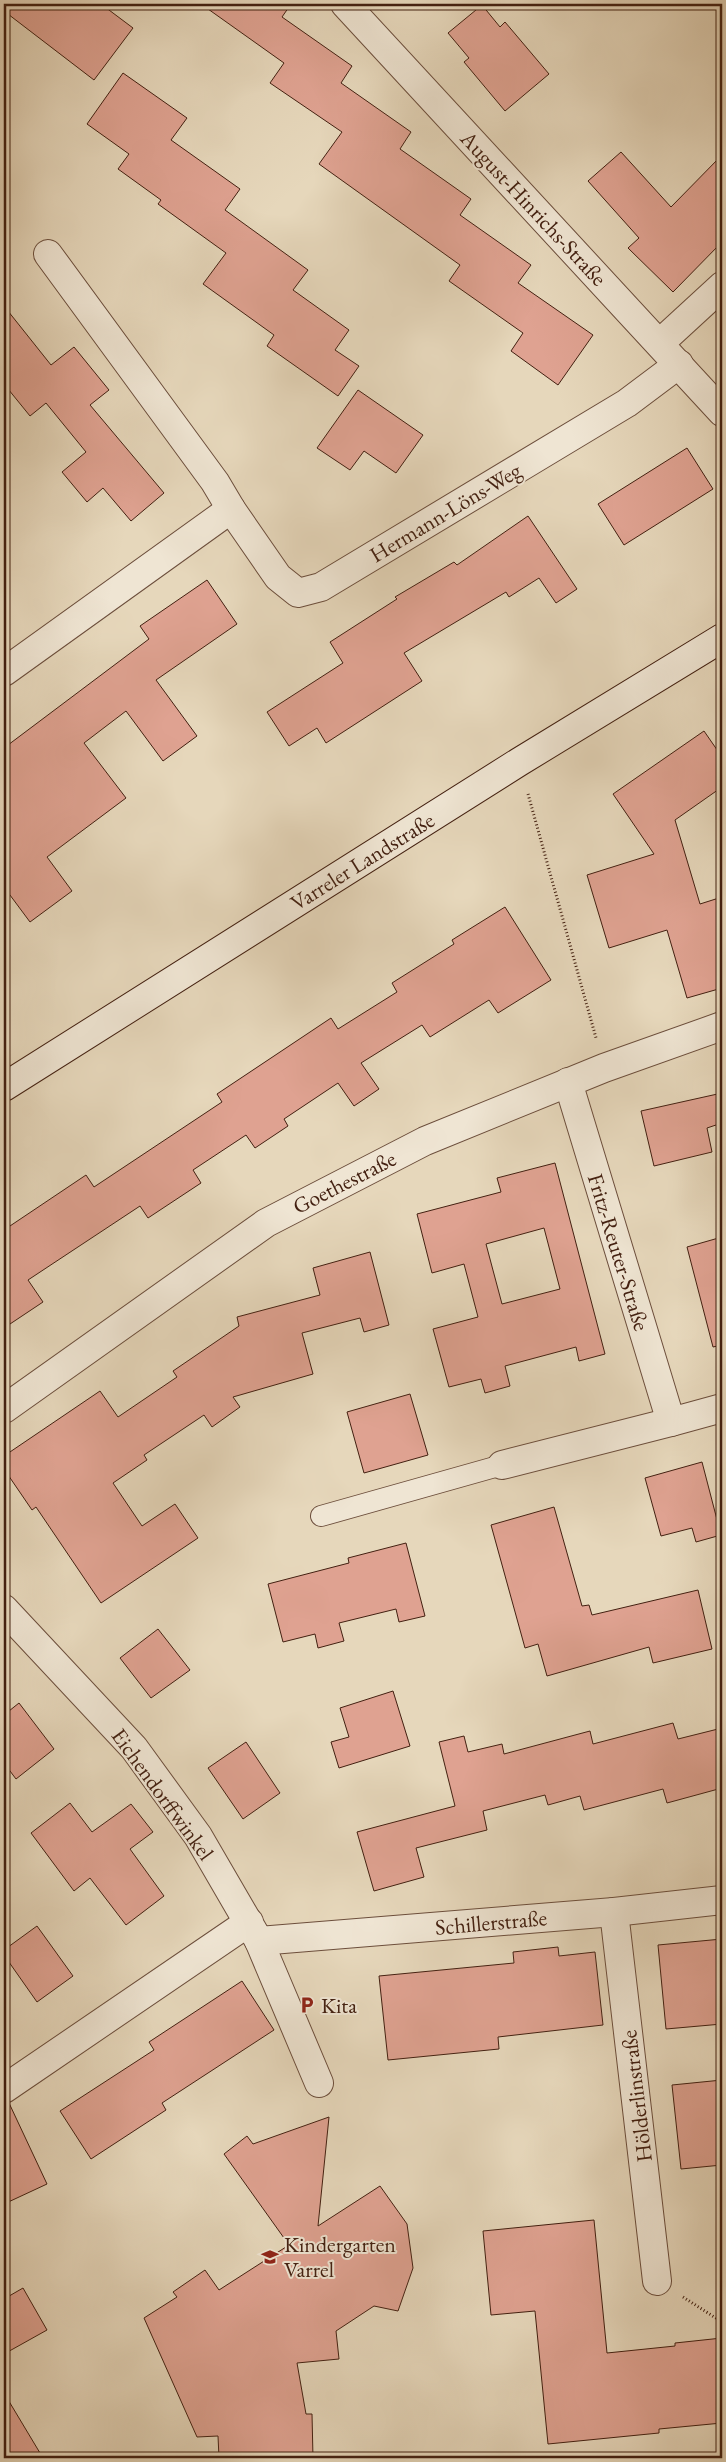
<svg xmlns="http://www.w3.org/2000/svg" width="726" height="2462" viewBox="0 0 726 2462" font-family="'EB Garamond',serif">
<rect width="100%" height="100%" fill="#e6d7bb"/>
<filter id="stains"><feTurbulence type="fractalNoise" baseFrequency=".004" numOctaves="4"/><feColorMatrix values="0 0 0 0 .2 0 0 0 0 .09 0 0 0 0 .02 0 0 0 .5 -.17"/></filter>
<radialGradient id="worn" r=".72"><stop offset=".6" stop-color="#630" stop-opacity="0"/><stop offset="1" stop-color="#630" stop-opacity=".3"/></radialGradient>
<g fill="#dfa291" stroke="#432011" fill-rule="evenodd">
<path d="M 4,4 L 101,4 L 133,28 L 94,80 L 4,11 Z"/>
<path d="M 201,4 L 291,4 L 282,17 L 352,66 L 341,83 L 411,132 L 400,149 L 471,199 L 460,215 L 531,265 L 518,283 L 593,335 L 558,385 L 511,351 L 523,333 L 449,281 L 460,265 L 319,164 L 342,132 L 270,83 L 284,63 Z"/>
<path d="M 482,5 L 500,27 L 505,22 L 549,74 L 505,111 L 464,62 L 469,58 L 448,33 Z"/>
<path d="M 123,73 L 187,118 L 171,140 L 240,189 L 225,210 L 308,270 L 293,290 L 349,330 L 335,350 L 359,366 L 338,396 L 267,346 L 274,335 L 203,284 L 226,253 L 158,204 L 161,200 L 118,169 L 129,154 L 87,124 Z"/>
<path d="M 621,152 L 671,207 L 722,155 L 722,242 L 673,292 L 628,248 L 639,238 L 588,181 Z"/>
<path d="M 4,306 L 51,365 L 74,347 L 109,390 L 90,405 L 164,493 L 131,521 L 103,488 L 87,502 L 62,472 L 86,452 L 46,403 L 30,416 L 4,384 Z"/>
<path d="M 358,390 L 423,435 L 396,473 L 364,451 L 350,470 L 317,448 Z"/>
<path d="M 687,448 L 713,489 L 624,545 L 598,504 Z"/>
<path d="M 528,516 L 577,589 L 556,603 L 539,578 L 509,597 L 506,592 L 404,653 L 422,681 L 326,743 L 317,728 L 289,746 L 267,712 L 343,663 L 330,642 L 397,599 L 395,597 L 454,562 L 457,565 Z"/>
<path d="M 207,580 L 237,624 L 156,680 L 197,736 L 163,761 L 126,711 L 84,743 L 126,798 L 47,857 L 72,891 L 30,922 L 4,887 L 4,748 L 149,639 L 140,626 Z"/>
<path d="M 704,731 L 722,757 L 722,787 L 675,820 L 700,904 L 722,897 L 722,988 L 687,998 L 667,930 L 609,948 L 587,875 L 654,854 L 613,794 Z"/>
<path d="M 505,907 L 551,980 L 498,1013 L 489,1000 L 430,1037 L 422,1025 L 361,1063 L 379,1089 L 354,1106 L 338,1083 L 284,1119 L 288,1126 L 255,1148 L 246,1135 L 193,1170 L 201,1183 L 148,1218 L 140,1206 L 28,1280 L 43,1302 L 4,1328 L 4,1230 L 86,1175 L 94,1187 L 222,1102 L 217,1094 L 331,1018 L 338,1029 L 397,992 L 392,983 L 454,944 L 452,940 Z"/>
<path d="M 722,1093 L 722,1123 L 707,1128 L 712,1152 L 654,1166 L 641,1111 Z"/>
<path d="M 555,1163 L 605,1354 L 579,1361 L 576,1347 L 505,1366 L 510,1386 L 485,1393 L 481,1379 L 449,1387 L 433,1329 L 478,1317 L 464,1264 L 432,1273 L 417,1214 L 501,1192 L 497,1178 ZM 544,1228 L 560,1289 L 502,1304 L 486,1244 Z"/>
<path d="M 722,1237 L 722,1345 L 713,1347 L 687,1247 Z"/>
<path d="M 370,1252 L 389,1325 L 364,1332 L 360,1318 L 302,1333 L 313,1374 L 233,1397 L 240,1407 L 212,1427 L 204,1415 L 144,1455 L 147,1460 L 113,1483 L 142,1526 L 175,1504 L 198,1538 L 101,1603 L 36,1507 L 32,1510 L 4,1469 L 4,1456 L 100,1391 L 118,1417 L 177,1377 L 173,1371 L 239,1326 L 237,1317 L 320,1295 L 313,1268 Z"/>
<path d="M 410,1394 L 428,1455 L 364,1473 L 347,1412 Z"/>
<path d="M 702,1462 L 721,1535 L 696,1542 L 692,1528 L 661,1536 L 645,1478 Z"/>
<path d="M 554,1507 L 582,1606 L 589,1605 L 592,1615 L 698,1590 L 712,1649 L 653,1663 L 649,1647 L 547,1676 L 538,1644 L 525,1648 L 491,1525 Z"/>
<path d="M 406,1543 L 425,1616 L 399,1622 L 396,1609 L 339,1623 L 344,1641 L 318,1648 L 315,1634 L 283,1642 L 268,1584 L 349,1563 L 348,1558 Z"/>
<path d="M 158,1629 L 190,1670 L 151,1698 L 120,1658 Z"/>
<path d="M 393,1691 L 410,1746 L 339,1768 L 331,1742 L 349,1737 L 340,1708 Z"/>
<path d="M 19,1703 L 54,1749 L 16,1779 L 4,1763 L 4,1715 Z"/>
<path d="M 673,1723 L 678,1739 L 722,1728 L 722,1788 L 667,1803 L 663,1789 L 584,1810 L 580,1796 L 548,1805 L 545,1795 L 483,1811 L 487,1830 L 416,1848 L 424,1877 L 374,1891 L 357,1832 L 455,1806 L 439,1742 L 464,1736 L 468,1752 L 502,1744 L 504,1754 L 590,1731 L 593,1744 Z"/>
<path d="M 246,1742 L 280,1793 L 243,1819 L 208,1768 Z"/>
<path d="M 70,1803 L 92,1832 L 131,1804 L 153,1832 L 130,1849 L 164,1896 L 126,1925 L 90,1878 L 74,1891 L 31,1833 Z"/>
<path d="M 37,1926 L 73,1976 L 37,2002 L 4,1955 L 4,1950 Z"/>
<path d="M 722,1939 L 722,2024 L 666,2029 L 658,1945 Z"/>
<path d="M 558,1947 L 559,1956 L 595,1952 L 603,2025 L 498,2037 L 499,2049 L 388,2060 L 379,1976 L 514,1963 L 513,1952 Z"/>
<path d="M 242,1981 L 274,2030 L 162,2103 L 166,2110 L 91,2159 L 60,2111 L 154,2050 L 149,2042 Z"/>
<path d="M 722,2080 L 722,2165 L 681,2169 L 672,2085 Z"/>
<path d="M 9,2103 L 47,2184 L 4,2204 L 4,2104 Z"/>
<path d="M 329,2117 L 318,2226 L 380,2186 L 407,2224 L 413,2268 L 398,2311 L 374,2306 L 336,2331 L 339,2359 L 297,2363 L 306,2414 L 312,2414 L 313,2458 L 219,2458 L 218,2436 L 197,2437 L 144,2318 L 177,2297 L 173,2292 L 205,2270 L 219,2290 L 289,2245 L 224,2154 L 247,2136 L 253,2144 Z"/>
<path d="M 594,2220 L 607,2353 L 675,2346 L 675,2343 L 722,2338 L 722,2423 L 659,2429 L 659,2433 L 548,2444 L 535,2311 L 491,2315 L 483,2231 Z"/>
<path d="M 23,2288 L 47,2330 L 4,2354 L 4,2299 Z"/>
<path d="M 4,2393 L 43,2458 L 4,2458 Z"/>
</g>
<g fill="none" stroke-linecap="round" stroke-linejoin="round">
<g stroke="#6c4e3c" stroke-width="22">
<path id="lane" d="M 321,1516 L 502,1465"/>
</g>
<g stroke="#6c4e3c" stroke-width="30">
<g id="street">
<path d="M 345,4 L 722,412"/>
<path d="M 48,254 L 215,482 L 231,509"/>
<path d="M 660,343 L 722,286"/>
<path d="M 4,672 L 231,509 L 278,577 L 298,593 L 321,587 L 627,403 L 679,364"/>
<path d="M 568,1082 L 671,1422 L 722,1408"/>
<path d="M 4,1409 L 266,1223 L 425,1141 L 604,1068 L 722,1026"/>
<path d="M 502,1465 L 671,1422"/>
<path d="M 4,1609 L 134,1748 L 198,1836 L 259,1941 L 319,2083"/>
<path d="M 614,1912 L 657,2281"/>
<path d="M 259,1941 L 614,1912 L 722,1900"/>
<path d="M 4,2089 L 249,1922"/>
</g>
</g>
<g stroke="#432011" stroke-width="30">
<path id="secondary" d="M 4,1087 L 519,762 L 722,638"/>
</g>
<g stroke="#432011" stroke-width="3" stroke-dasharray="1 2.5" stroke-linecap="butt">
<path d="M 528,794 L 596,1038"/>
<path d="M 683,2297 L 722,2322"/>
</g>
<use href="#lane" stroke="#efe5d3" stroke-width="20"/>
<use href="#street" stroke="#efe5d3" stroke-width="28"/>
<use href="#secondary" stroke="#efe5d3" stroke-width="28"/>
</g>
<defs>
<g id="parking-bare" transform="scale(1.35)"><path d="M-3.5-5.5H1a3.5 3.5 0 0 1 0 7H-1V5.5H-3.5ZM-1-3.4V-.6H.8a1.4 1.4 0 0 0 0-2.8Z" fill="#8f2418" stroke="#efe5d3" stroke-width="2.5" paint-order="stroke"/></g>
<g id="school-bare" transform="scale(1.35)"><path d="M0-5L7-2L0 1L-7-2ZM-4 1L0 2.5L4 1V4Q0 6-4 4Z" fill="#8f2418" stroke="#efe5d3" stroke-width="2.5" paint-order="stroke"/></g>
</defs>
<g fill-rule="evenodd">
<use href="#parking-bare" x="307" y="2005"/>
<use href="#school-bare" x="270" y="2257"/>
</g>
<g text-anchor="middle" stroke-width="4" stroke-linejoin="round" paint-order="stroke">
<g font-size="22" fill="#432011" stroke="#efe5d3">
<text transform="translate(534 208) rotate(47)" y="8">August-Hinrichs-Straße</text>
<text transform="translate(445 512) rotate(-31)" y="8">Hermann-Löns-Weg</text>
<text transform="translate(362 861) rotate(-32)" y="8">Varreler Landstraße</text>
<text transform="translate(344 1182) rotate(-27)" y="8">Goethestraße</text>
<text transform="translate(619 1252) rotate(73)" y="8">Fritz-Reuter-Straße</text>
<text transform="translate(163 1794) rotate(54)" y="8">Eichendorffwinkel</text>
<text transform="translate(491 1922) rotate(-5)" y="8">Schillerstraße</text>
<text transform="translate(636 2096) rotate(-97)" y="8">Hölderlinstraße</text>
</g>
<g font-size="22" fill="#432011" stroke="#efe5d3" text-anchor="start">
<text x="321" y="2013">Kita</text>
<text x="284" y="2252">Kindergarten<tspan x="284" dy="25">Varrel</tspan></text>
</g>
</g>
<rect width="726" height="2462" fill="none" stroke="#e6d7bb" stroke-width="20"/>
<rect x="5" y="5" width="716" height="2452" fill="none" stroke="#432011" stroke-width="2.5"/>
<rect x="10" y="10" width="706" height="2442" fill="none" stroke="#432011"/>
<rect width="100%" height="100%" filter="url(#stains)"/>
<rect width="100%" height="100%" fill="url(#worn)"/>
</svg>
